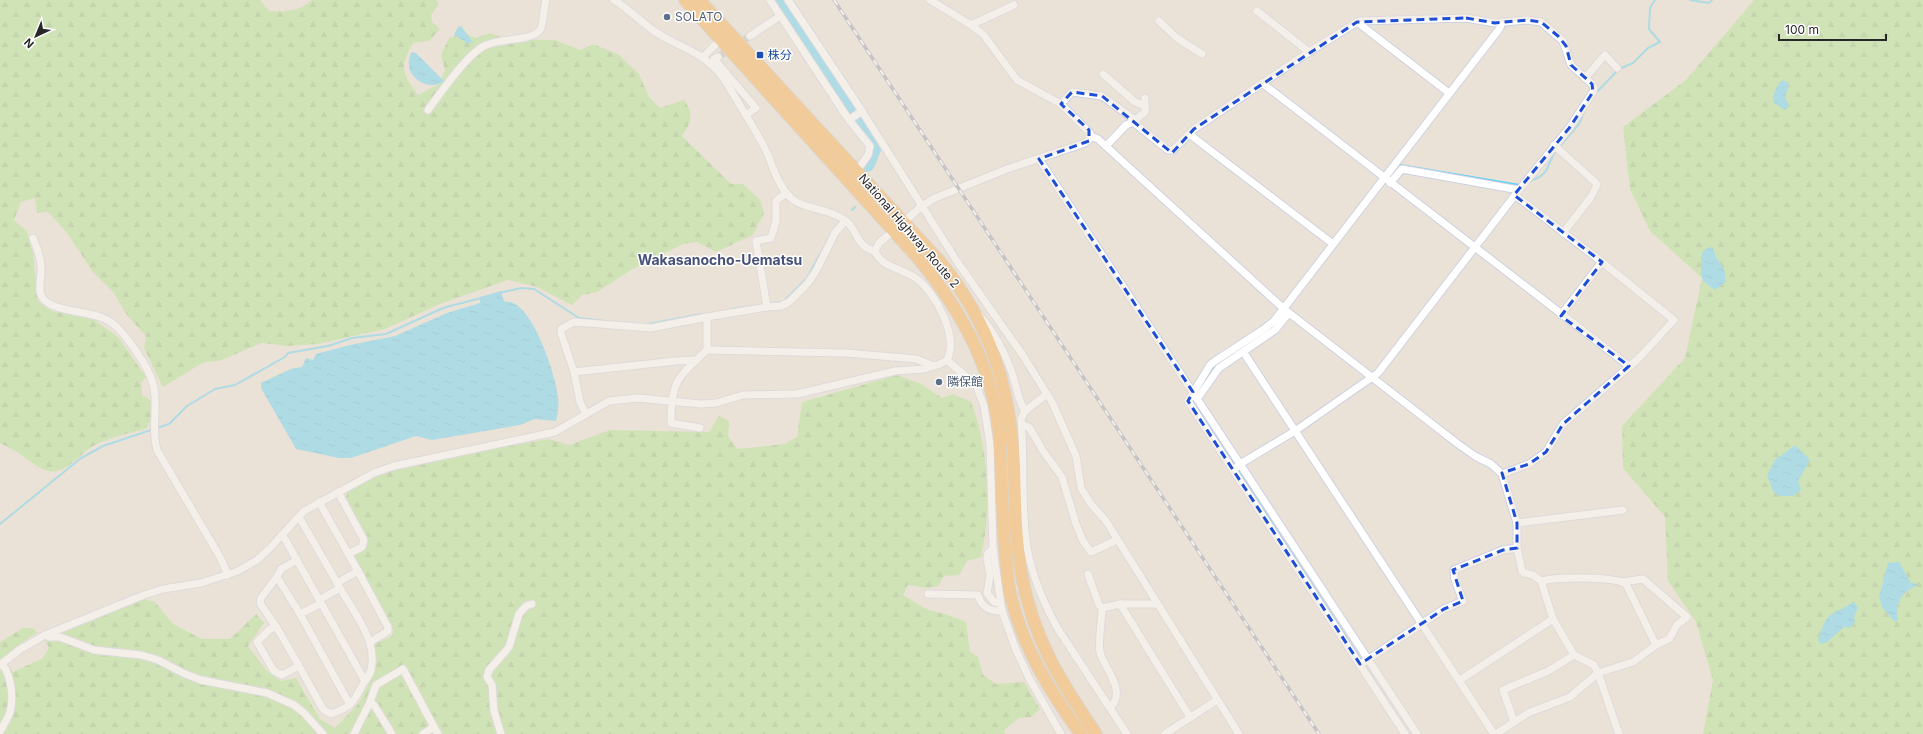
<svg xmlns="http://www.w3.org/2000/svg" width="1923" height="734" viewBox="0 0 1923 734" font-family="Inter,'Noto Sans JP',sans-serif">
<defs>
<pattern id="forest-firs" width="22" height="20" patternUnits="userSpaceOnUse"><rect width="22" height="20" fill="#b0e590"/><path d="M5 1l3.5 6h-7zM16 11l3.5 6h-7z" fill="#97c47c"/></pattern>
<pattern id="water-ripples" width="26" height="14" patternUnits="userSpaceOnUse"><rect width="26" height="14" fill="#64d2f3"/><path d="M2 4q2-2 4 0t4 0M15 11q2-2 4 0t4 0" fill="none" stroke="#57b4d0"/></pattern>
</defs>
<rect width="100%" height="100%" fill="#ebe2d7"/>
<g fill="url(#forest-firs)">
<path d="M 0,0 L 260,0 L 269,11 C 284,12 301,11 312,0 L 436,0 L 439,4 L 431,15 L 432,22 L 440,29 L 429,41 L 413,43 C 399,68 402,73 418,95 L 439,84 L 445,70 L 441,55 L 449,38 L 465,33 L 475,38 L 491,33 L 508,40 L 555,40 L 580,50 L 593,44 L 619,55 L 639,74 L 649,97 L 660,108 L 684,100 C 694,115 692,121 682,136 L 731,184 L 743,184 L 760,200 L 764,213 L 753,235 L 716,252 L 697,242 L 683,244 L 631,270 L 597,292 L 582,295 L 572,305 L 537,287 L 508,280 L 440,304 L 385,329 L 318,344 L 287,346 L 262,343 L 219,361 L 204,362 L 163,387 L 144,348 L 146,336 L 127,315 L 114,293 L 93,272 L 67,233 L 48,212 L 37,213 L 35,198 L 21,202 L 14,220 L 27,231 L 33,253 L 38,301 L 52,311 L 93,319 L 118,337 L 146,377 L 141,383 L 142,395 L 152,401 L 151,418 L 147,428 C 127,434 105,438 87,450 C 77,458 63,475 48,471 C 32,466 15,447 0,444 Z"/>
<path d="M 1754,0 L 1923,0 L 1923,734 L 1703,734 L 1713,680 L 1696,622 L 1668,581 L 1665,517 L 1623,468 L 1622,426 L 1685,358 L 1702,278 L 1650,231 L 1630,189 L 1623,127 L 1686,80 Z"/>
<path d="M 897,375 L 921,384 L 942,398 L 953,394 L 971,402 C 989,448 992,509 981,557 L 967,561 L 959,575 L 944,576 L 938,586 L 927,588 L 908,585 L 903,595 L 926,609 L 948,615 L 966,622 L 970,652 L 978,657 L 983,675 L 996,684 L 1024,682 L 1040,709 L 1031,717 L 1019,718 L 1004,730 L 1005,734 L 1,734 L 4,729 L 0,724 L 0,642 L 23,628 L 33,628 L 37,633 C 25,641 8,649 7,664 L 13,672 L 43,658 L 49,648 L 45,640 L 143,599 L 155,602 L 173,624 L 202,639 L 230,639 L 256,614 L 264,623 L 248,646 L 266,670 L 281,681 L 296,678 L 320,719 L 335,728 L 359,703 L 374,673 L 375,644 L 392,636 L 393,630 L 354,556 L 365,549 L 368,541 L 346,497 L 348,489 L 395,468 L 461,454 L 549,439 L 569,445 L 610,430 L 709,432 L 719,416 L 729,421 L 728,436 L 737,449 L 785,444 L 797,437 L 802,402 Z"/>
</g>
<g fill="url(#water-ripples)">
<path d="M 461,26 L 473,42 L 469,44 L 454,35 L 458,27 Z"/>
<path d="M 412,52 L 416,53 L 444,81 C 427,94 399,73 412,52 Z"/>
<path d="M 1782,80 L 1789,84 L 1785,98 L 1789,106 L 1785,110 L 1774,103 C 1772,94 1776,87 1782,80 Z"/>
<path d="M 1710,247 L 1713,248 L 1716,257 L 1724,269 L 1726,282 L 1715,290 L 1703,281 L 1701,274 L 1701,257 L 1703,251 Z"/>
<path d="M 501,291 L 504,301 C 507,302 511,302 513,303 C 534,311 556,375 558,397 C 559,405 558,413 556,421 L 535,419 L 520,425 L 432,440 L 416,436 L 351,458 L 339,458 L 296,449 L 261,388 L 261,383 L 291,369 L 302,367 L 306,358 L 313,360 L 316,354 L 350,345 L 395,336 L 447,313 L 480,303 L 480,297 Z"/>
<path d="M 1795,445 L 1809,459 L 1808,464 L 1798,481 L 1801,490 L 1793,496 L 1779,496 L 1773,491 L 1767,475 L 1775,460 Z"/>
<path d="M 1899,562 L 1911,583 L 1919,584 C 1902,593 1895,600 1898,620 L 1895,622 L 1882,607 L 1879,597 L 1888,563 Z"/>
<path d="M 1854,602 L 1858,607 L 1854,617 L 1855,622 L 1850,628 L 1844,627 L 1827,642 L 1821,644 L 1818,640 C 1828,609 1829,617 1854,602 Z"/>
</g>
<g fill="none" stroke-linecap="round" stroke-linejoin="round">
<g stroke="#64d2f3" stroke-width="2">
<path d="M 1690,0 L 1709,3 L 1712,0"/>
<path d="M 1596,93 L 1619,69 L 1633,63 L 1648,48 L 1660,42 L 1649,29 L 1650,8 L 1655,0"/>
<path d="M 1392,176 L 1400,165 L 1520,185"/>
<path d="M 1529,182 L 1541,176 L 1546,171 L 1554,153 L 1579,124 L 1585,110"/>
<path d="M 852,210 L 855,207"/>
<path d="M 499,293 L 521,288 L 534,289 L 579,318 L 605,321"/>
<path d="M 772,303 L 783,302 L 807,278 L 830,236"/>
<path d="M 732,309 L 765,304"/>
<path d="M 643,325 L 702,314"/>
<path d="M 1203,384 L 1215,365 L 1225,360"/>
<path d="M 1194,400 L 1193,401 L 1235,466"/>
<path d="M 1237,469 L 1409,734"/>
<path d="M 0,524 L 81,458 L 103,446 L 169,424 L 187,406 L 215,389 L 235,385 L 285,357 L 288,353 L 328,346 L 352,338 L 386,334 L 443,308 L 481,298"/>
</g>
<path stroke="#64d2f3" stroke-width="13" d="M 777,0 L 875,148 L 868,165"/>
<g stroke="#c4bdb4" stroke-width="7" stroke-dasharray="7 3.5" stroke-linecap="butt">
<path d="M 718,57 L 750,36"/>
<path d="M 999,603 L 1029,590"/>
</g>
<g stroke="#cdd1e1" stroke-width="9">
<g id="minor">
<path d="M 614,0 C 630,10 642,23 657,33 C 679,47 697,50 716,69 C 724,77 729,88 735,97 C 746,116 759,135 768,155 C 774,170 778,185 790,197 C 801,209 829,208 845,220 C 858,230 856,247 875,251"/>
<path d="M 770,0 L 849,120 L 870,146 L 868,155 L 861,165"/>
<path d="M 788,0 L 862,111 L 956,260 L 1022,354 L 1052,402 L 1076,456 L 1081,488 L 1091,504 L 1106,521 L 1239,734"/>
<path d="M 930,0 L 971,25 L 983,34 L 1017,80 L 1061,104 L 1090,133 L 1089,140 L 1085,143 L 1007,169 L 935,198 L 922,206 L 879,243 L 875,251 C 881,268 903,268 917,279 C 936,294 959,337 947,360 L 976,385 L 984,406 L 990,444 L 993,549 L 1002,611 L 1016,650 L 1029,678 L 1061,734"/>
<path d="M 1257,11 L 1309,52"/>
<path d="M 1159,21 L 1177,38 L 1202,54"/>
<path d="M 1357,22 L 1449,93"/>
<path d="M 971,25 L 1014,5"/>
<path d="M 750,36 L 780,16"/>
<path d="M 703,57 L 720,40"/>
<path d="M 718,57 L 714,59 L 756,108 L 746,115"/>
<path d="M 1103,74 L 1135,102 L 1145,106"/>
<path d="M 1585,78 L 1605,55 L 1617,68"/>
<path d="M 1262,83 L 1629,366"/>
<path d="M 1061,104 L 1072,92 L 1102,96 L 1135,120"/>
<path d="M 428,110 C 441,92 464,59 482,47 C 498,37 531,42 540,30 C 543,27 544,6 546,0"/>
<path d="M 849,120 L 862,111"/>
<path d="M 1133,122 L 1145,112 L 1145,98"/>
<path d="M 1189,134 L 1333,244"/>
<path d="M 1090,136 L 1098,139 L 1284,309 L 1458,444 L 1475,456 L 1491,464 L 1502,474 L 1517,523 L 1517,548 L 1522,571 L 1524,573 L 1533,575 L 1541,581 L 1553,619 L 1574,655 L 1594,665 L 1598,673 L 1619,734"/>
<path d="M 1554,145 L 1595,182 L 1597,185 L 1591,197 L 1563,233"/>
<path d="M 1106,146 L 1126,125 L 1133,122 L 1168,150 L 1173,150 L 1194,129 L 1309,52 L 1359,21 L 1466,18 L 1495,23 L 1527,20 L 1541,22 L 1563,41 L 1571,65 L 1592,84 L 1594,88 L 1593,92 L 1570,127 L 1519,190 L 1378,373 L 1295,431 L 1240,464 L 1417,734"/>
<path d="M 1039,159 L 1240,464 L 1237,467"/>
<path d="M 1390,183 L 1402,169 L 1519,190"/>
<path d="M 33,238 C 36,247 41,257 41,267 C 42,277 37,288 42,297 C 52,314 94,309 112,323 C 125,333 143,360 150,375 C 161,400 150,425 157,450 L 220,557 L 228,575"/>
<path d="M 767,307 L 756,241 L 771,238 L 776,221 L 776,201 L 786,193"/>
<path d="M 1561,315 L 1602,262"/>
<path d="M 980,316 C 995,333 1006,355 1013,376 C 1017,388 1018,401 1025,411 L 1021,419 C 1025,461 1020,505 1027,547 C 1032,576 1044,604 1058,629 L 1127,734"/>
<path d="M 707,350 L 846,353 L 916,359 L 934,366"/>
<path d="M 1244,353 L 1494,734"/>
<path d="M 574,372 L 676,361 L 696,360"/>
<path d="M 1197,399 L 1219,368 L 1275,330 L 1289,313"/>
<path d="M 1025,411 L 1047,394"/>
<path d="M 586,414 L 580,402 L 574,372 L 561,333 L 561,329 L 574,322 L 651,328 L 707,317 L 767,307 L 781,306 L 789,302 L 808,283 L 816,271 L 835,233 L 845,221"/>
<path d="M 1022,425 L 1029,427 L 1043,451 L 1062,477 L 1076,524 L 1083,541 L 1091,552 L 1117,540"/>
<path d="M 700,428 L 671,423 C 671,381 677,378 707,350 L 707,317"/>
<path d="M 1502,474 L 1529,464 L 1546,452 L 1563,424 L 1638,359 L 1674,320 L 1602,262 L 1516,196"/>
<path d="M 338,492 L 364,540 L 362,547 L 348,554"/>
<path d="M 319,502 L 358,571 L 337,583"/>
<path d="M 299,517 L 339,586"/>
<path d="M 1517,523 L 1623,510"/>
<path d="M 281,536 L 285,539 L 365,681"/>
<path d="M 993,549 L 988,553 L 987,558 L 990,576 L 987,593 L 994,602 L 999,603"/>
<path d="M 358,571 L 388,627 L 388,631 L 370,642"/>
<path d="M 1088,574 L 1099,605 L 1102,608 C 1102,622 1098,638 1100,652 C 1103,667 1127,689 1111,707"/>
<path d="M 277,577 L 281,569 L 297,560"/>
<path d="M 1541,581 C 1555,577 1614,576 1626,584 L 1656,645"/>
<path d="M 928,594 L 978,595 C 982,608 989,611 1002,611"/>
<path d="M 320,604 L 300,614 L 350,705"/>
<path d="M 1120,604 L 1190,717"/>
<path d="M 1102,608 L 1120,604 L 1157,604"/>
<path d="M 276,626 L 269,630 L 257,642 L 274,671 L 282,675 L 299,666 L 323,709 L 331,714 C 351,707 354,702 363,684 C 366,679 370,675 371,670 C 378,641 354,613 340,588 L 319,600"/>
<path d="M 46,635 L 49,637 L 60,637 L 94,650 L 141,655 L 158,660 L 185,674 L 201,680 L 267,693 L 294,705 L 304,713 L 323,734"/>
<path d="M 1364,662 L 1444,609 L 1463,601 L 1455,580 L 1454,570 L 1503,550 L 1517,548"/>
<path d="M 0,665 L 19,650 L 45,635 L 144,595 L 163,589 L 201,583 L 238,571 L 257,560 L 270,548 L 304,511 L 374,473 L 394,466 L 555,432 L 609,401 L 638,398 L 701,404 L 716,403 L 743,395 L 797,394 L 895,371 L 924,369 L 940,364 L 947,360"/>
<path d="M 299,666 L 280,633 L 260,603 L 261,598 L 277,577 L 300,614"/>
<path d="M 1460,680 L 1553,619"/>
<path d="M 370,702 L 376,685 L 403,669 L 434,727"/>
<path d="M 1514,722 L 1503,690 L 1548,671 L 1574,655"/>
<path d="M 0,731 C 4,725 8,718 10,712 C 14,697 11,675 2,664"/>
<path d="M 354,734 L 370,702 L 374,705 L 392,734"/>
<path d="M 423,734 L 434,727 L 438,734"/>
<path d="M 501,734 L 494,711 L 492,685 L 487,677 L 489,670 L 509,647 L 519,614 L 526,606 L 532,604"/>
<path d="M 1165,734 L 1217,700"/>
<path d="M 1405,734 L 1188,401 L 1210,365 L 1215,361 L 1264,329 L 1274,321 L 1500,28 L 1502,22"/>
<path d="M 1496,734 L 1528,713 L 1570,697 L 1598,673 L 1633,662 L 1656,645 L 1669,639 L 1677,625 L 1687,617 L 1643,579 L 1623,582"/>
</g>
</g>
<g stroke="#c7c7c7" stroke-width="14">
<g id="trunk">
<path d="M 685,0 L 919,259 C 964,314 997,375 1000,447 C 1002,485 1002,522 1006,559 C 1007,573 1008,588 1012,601 C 1025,651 1051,693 1081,734"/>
<path d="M 699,0 L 941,263 C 991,326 1010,386 1014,466 C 1015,503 1015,541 1022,577 C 1034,641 1061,682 1096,734"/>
</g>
</g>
<use href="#minor" stroke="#fff" stroke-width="7"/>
<use href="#trunk" stroke="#fab050" stroke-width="12"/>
<g stroke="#9a9fb3" stroke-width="3.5">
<path id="rail" d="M 834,0 L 1319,734"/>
</g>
<use href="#rail" stroke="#fff" stroke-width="2" stroke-dasharray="6" stroke-linecap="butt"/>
</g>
<path d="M0 0H1923V734H0ZM 1466,18 L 1495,23 L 1527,20 L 1541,22 L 1558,36 L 1566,46 L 1571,65 L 1592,84 L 1593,92 L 1570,127 L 1514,195 L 1602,262 L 1561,316 L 1629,366 L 1563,424 L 1546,452 L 1529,464 L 1502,473 L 1517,523 L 1517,548 L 1503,550 L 1453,570 L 1463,601 L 1444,609 L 1360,664 L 1188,401 L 1193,392 L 1039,159 L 1089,141 L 1089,130 L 1061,104 L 1072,92 L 1102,96 L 1172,153 L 1194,129 L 1357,22 Z" fill="#ebe2d7" fill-opacity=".55" fill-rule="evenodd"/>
<path fill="none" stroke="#1d4ed8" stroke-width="3" stroke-dasharray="8 5" stroke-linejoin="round" d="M 1466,18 L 1495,23 L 1527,20 L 1541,22 L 1558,36 L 1566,46 L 1571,65 L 1592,84 L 1593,92 L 1570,127 L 1514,195 L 1602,262 L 1561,316 L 1629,366 L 1563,424 L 1546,452 L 1529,464 L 1502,473 L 1517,523 L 1517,548 L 1503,550 L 1453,570 L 1463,601 L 1444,609 L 1360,664 L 1188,401 L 1193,392 L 1039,159 L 1089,141 L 1089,130 L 1061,104 L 1072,92 L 1102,96 L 1172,153 L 1194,129 L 1357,22 Z"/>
<g fill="#5c6f8a" stroke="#fff" stroke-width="1.5">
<circle cx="667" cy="17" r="4"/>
<circle cx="939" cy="382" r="4"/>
</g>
<rect fill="#1a4fb4" stroke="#fff" stroke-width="1.5" x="756" y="51" width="8" height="8" rx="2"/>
<g text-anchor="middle" stroke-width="3" stroke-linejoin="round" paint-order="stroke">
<g font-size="12" fill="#4e5e75" stroke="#fff" text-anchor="start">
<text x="675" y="21">SOLATO</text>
<text x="947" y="386">隣保館</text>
</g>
<g font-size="12" fill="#164399" stroke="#fff" text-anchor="start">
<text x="768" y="59">株分</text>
</g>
<g font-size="12" fill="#272727" stroke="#fff">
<text transform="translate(909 231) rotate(49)" y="4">National Highway Route 2</text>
</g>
<g font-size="14" font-weight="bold" fill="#465179" stroke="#fff">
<text x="720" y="265">Wakasanocho-Uematsu</text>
</g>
</g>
<g transform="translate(36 36) rotate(224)" stroke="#ffffff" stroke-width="3" paint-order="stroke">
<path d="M0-3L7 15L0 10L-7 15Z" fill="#272727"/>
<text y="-6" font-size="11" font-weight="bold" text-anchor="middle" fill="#272727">N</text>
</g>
<path d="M1779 34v6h107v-6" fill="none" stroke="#272727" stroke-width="2"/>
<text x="1785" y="34" font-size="12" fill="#272727" stroke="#ffffff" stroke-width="3" paint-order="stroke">100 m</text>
</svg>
